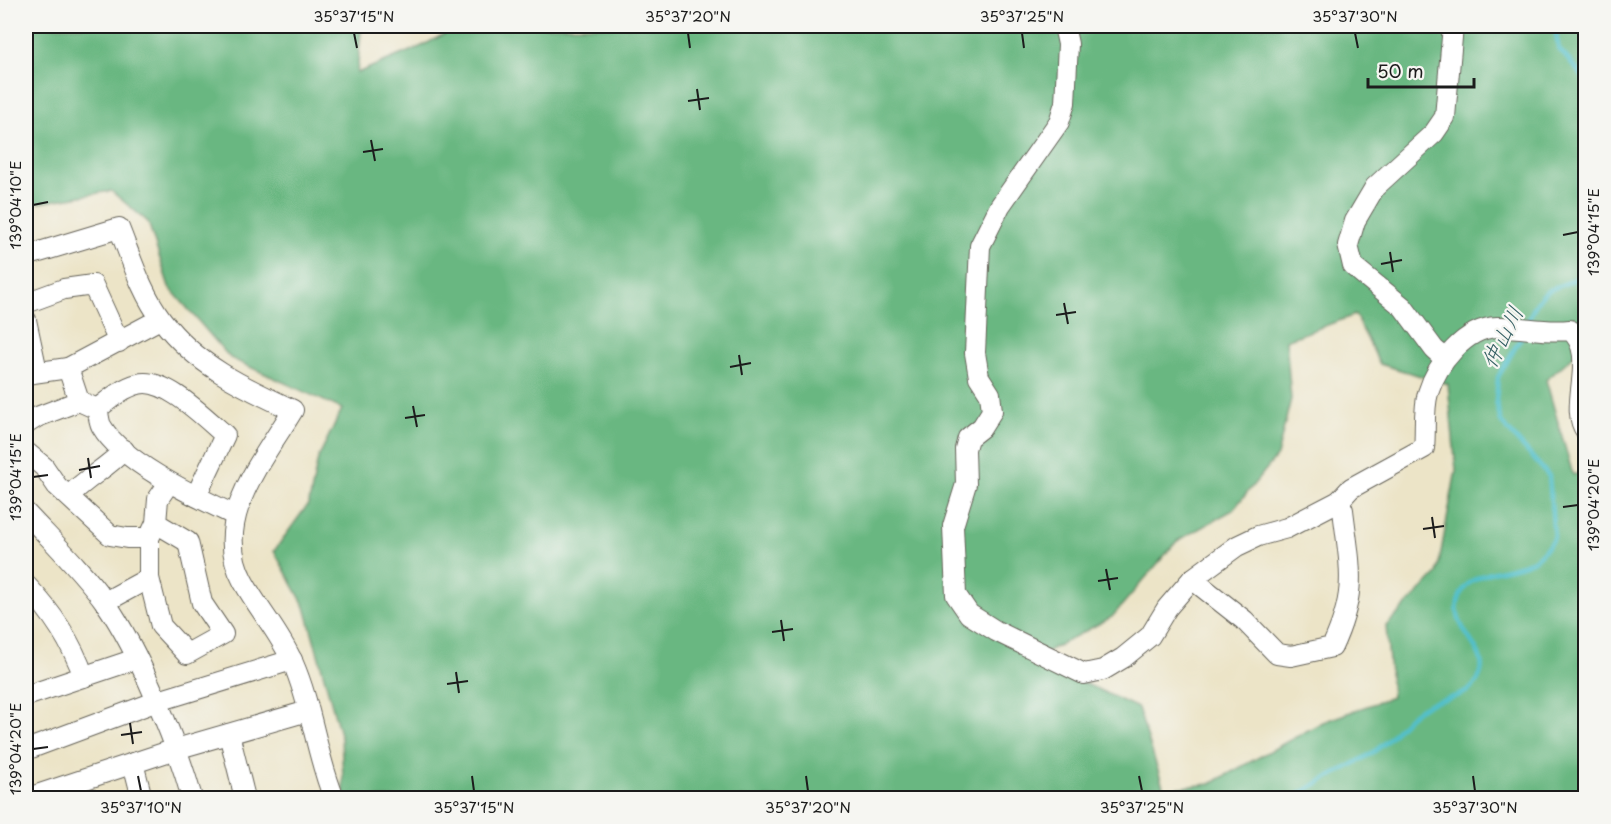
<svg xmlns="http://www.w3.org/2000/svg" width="1611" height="824" viewBox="0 0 1611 824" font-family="'Playpen Sans','Klee One',sans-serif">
<rect width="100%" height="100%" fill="#f6f6f2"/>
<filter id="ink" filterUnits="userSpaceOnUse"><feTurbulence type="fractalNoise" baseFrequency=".0167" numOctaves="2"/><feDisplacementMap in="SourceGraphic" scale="12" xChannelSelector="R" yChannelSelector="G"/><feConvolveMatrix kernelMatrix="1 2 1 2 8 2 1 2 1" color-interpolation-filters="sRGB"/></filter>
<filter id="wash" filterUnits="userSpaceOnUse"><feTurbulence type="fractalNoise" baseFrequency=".008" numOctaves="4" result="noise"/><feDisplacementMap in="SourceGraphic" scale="24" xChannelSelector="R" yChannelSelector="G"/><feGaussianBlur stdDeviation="1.35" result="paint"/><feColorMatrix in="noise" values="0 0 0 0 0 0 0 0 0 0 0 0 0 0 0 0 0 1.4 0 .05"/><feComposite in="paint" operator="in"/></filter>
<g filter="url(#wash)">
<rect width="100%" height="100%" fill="#ece4c7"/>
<path fill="#69b781" stroke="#426a4e" stroke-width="1.5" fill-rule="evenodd" d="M 26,26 L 364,26 L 361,32 L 357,73 L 422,46 L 459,26 L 1585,26 L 1585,346 L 1546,380 L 1573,475 L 1585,471 L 1585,798 L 344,798 L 341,738 L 305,607 L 274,551 L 309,503 L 318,458 L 342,409 L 230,358 L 169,287 L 148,222 L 111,191 L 26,205 ZM 1355,315 L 1380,364 L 1448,384 L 1456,470 L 1437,574 L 1386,626 L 1392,697 L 1323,722 L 1210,784 L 1164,789 L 1138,708 L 1033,659 L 1112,617 L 1177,541 L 1233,510 L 1277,456 L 1291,399 L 1286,340 Z"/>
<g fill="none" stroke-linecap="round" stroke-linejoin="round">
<g stroke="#53c0ca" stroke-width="4.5">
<path d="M 1573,26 L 1561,29 L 1556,35 L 1559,49 L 1584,78 L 1586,111"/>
<path d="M 1586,132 C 1585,141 1586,152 1585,161 C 1579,191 1570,190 1586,222"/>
<path d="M 1527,324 C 1531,313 1538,297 1548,291 C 1561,284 1577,282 1586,269"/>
<path d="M 1294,798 C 1321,778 1355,767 1380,747 C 1397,733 1406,714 1427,705 C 1447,696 1471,699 1480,675 C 1491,648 1446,629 1460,596 C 1471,568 1510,573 1532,561 C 1541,556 1547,546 1554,538 L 1549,476 L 1501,422 L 1496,401 L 1498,377 L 1523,334"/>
</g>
</g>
</g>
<g filter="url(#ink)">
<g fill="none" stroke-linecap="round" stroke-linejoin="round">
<g stroke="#656258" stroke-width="22">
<g id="minor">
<path d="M 1064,26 L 1068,44 L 1065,103 L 1059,122 L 1000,206 L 980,246 L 975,353 L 979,377 L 990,394 L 992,411 L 982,427 L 968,438 L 965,449 L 966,484 L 953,526 L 956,595 L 969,614 L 996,631 L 1084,674 L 1103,670 L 1123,658 L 1150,636 L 1167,608 L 1192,579 L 1237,546 L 1258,536 L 1287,528 L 1339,501 L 1351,488 L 1424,448 C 1426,431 1423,410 1428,393 C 1437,364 1465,328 1497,327 C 1522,326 1543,333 1570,330 C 1600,353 1567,406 1586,431"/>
<path d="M 26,256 L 119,228 C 131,258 142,294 162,320 C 196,365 243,387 293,410 C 263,460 210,521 243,581 C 258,609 280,633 293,663 C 312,706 316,755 334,798"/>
<path d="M 26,303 L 64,289 L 93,285 L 119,342"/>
<path d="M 26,320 L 37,371"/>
<path d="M 1445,359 L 1434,349 L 1403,307 L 1353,266 L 1348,245 L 1355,221 L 1375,187 L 1434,133 L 1445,117 L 1453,26"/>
<path d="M 68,368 L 79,401 L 97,409 C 99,415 99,423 102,427 C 123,463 197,497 234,515"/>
<path d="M 26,374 L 68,368 L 160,319"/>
<path d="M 97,409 C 109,400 122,388 138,384 C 164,376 205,418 225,435 L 196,496"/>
<path d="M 26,424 L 37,417 L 79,401"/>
<path d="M 26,452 L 44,467 L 57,486 L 110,535 L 127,538 L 149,538"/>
<path d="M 69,496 C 86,478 107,468 124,450"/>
<path d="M 26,513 C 53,542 82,570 105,602 C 139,651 176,741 192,798"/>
<path d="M 156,523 L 188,542 L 202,603 L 223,634 L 187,654 L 161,626 L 149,578 L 149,538 L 156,523 L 158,499 L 169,483"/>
<path d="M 1192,579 L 1244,620 L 1277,654 L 1291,656 L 1332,647 C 1358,591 1350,569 1343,510 L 1339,501"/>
<path d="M 26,585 C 51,611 72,643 84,677"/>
<path d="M 105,602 L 149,578"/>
<path d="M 26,696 L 136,659"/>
<path d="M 229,734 L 245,798"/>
<path d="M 26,750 L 155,702 L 292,660"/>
<path d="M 133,763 L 142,798"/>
<path d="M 28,798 L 176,749 L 308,711"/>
</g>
</g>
<use href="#minor" stroke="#fff" stroke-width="20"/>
</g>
</g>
<path fill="none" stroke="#1c1c1c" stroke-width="2" d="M 354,33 L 357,48M 688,33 L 690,48M 1022,33 L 1024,48M 1355,33 L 1358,48M 697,89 L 700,110M 688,101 L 709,98M 371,140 L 375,161M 363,152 L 383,149M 33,205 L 48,202M 1563,235 L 1578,232M 1390,252 L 1393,272M 1381,264 L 1402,260M 1064,303 L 1068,324M 1056,315 L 1076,312M 739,355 L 742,375M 730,367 L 751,363M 413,406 L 417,427M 405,418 L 425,415M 88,458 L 91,478M 79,470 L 100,466M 33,477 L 48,475M 1563,507 L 1578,505M 1432,517 L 1435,538M 1423,529 L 1444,526M 1106,569 L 1110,590M 1098,581 L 1118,578M 781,620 L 784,641M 772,632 L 793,629M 456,672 L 459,693M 447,684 L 468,681M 130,723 L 133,744M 121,735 L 142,732M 33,749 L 48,747M 138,776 L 141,791M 472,776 L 474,791M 806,776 L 808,791M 1139,776 L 1142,791M 1473,776 L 1475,791"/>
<g text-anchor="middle" stroke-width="4.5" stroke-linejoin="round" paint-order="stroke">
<g font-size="22" font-style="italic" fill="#325e62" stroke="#f6f6f2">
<text transform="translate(1502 337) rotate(-63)" y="8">仲山川</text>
</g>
</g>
<rect width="1611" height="824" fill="none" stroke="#f6f6f2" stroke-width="66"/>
<path d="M1368 78v9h106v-9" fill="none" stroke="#1c1c1c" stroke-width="3"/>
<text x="1377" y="78" font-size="18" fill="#1c1c1c" stroke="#f6f6f2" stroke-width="4.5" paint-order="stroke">50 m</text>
<rect x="33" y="33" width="1545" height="758" fill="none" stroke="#1c1c1c" stroke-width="2"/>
<g font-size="15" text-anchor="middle" fill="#1c1c1c">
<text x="354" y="22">35°37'15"N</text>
<text x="688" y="22">35°37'20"N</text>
<text x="1022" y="22">35°37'25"N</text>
<text x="1355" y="22">35°37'30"N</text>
<text transform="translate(16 205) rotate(-90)" y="5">139°04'10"E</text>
<text transform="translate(1594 232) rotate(-90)" y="5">139°04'15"E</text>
<text transform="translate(16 477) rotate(-90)" y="5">139°04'15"E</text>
<text transform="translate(1594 505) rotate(-90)" y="5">139°04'20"E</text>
<text transform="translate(16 749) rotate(-90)" y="5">139°04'20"E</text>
<text x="141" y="813">35°37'10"N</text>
<text x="474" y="813">35°37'15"N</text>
<text x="808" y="813">35°37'20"N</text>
<text x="1142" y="813">35°37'25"N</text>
<text x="1475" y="813">35°37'30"N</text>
</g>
</svg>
